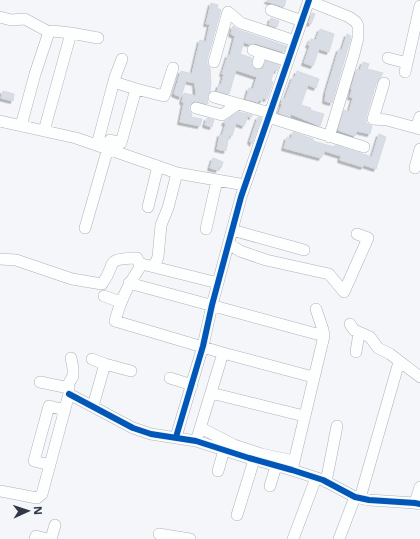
<svg xmlns="http://www.w3.org/2000/svg" width="420" height="539" font-family="'Open Sans',sans-serif">
  <style>
    .building { fill: #d9dee6; stroke: #d5dae1; filter: url(#shadow) }
    .lines { fill: none; stroke-linecap: round; stroke-linejoin: round }
    .minor-casing { stroke: #adb2b8; stroke-width: 12 }
    .minor { stroke: #fdfefe; stroke-width: 11 }
    .cycleway-casing { stroke: #f1f6fc; stroke-width: 8 }
    .cycleway { stroke: #0057b8; stroke-width: 6 }
  </style>
  <defs>
    <filter id="shadow"><feDropShadow dx="-2.5" dy="2.5" stdDeviation="0" flood-color="#0004"/></filter>
  </defs>
  <rect width="100%" height="100%" fill="#f4f6f9"/>
  <!-- building -->
  <path class="building" d="M267,0H286L284,7L267,1Z
    M211,3L218,5L217,8L221,10L207,60V64L210,68L211,83L210,92L207,95L208,104L195,101L191,103L189,107V110L192,114L191,117L202,119L200,126L180,122L184,102H182L184,93L196,96L195,83L186,81L181,97L174,94L181,71L192,74L200,40L206,42L210,24H206Z
    M312,13L315,14L311,24L309,23Z
    M271,18L279,21L277,27L269,25Z
    M233,26L239,30L286,46L284,52L255,43L249,44L244,42L240,54L252,58L251,64L253,68L260,70L263,68L266,61L279,65L277,71L274,70L271,81L273,82L267,99L263,98L262,101L259,100L258,102L246,99L249,88L253,89L257,77L236,70L229,94L217,91L219,85H221L224,74H222L228,55L230,56L235,36L231,34Z
    M320,29L334,34L329,52L319,49L313,66L304,63L310,46L308,45L311,39L316,40Z
    M347,34L351,36V37L332,103L325,101L326,92L339,49L342,50Z
    M363,62L369,64L367,69L383,73L376,84L366,117V123L372,126L370,134L357,131L355,136L338,130L344,110L349,112L353,98L350,97L352,90L351,89L357,69L360,70Z
    M297,71L319,79L316,88L308,85L301,105L311,108L310,110L324,114L320,126L291,114L290,117L279,113L282,105L281,104L283,98L285,99L293,77H295Z
    M3,91L14,94L13,101L1,98Z
    M239,112L252,115V117L248,116L244,126L236,123L232,136L229,135L226,151L217,149L220,134L222,135L226,124L224,123L225,121L228,119L230,120L231,117Z
    M258,117L261,118L252,144L250,141Z
    M207,118L214,120L212,127L205,125Z
    M293,132L313,139V141L334,147L335,145L372,157L379,134L386,137L376,169L364,165L363,167L340,160L341,156L325,151L321,158L284,148L287,137L291,139Z
    M213,158L223,162L221,168L219,167L218,170L210,168Z"/>
  <g class="lines">
    <!-- minor casing -->
    <g class="minor-casing">
      <path id="minor" d="M309,1L349,17L356,22L358,26V38L354,54L329,137
        M271,10L302,21
        M0,17L11,20L25,19L47,31L48,35L35,74L21,126
        M52,31L71,33
        M253,50L288,61
        M388,58L407,63
        M214,62L228,12L241,23L295,41
        M258,63L261,53
        M405,72L420,6
        M384,83L373,119L387,120L420,129
        M136,89L164,96L173,68
        M214,97L270,113
        M196,108L222,115L238,104
        M268,117L364,147
        M0,121L76,138L177,173L245,185
        M416,128L420,117
        M44,131L71,33L98,38
        M97,145L115,77L122,59
        M104,147L110,140L121,143L136,89L114,82
        M415,168L420,149
        M148,207L158,166
        M85,228L108,148
        M206,229L217,180
        M232,230L304,250
        M229,244L240,251L266,260L329,274L344,292L368,238L357,234
        M0,259L16,260L72,279L102,284C118,263 102,259 137,258L140,266
        M154,267L158,257L161,225L168,208L177,173
        M129,283L324,336L292,470
        M218,283L142,264C129,284 121,298 115,321L223,353L313,377
        M104,296L120,302
        M316,309L323,330L324,336
        M350,324L354,330L370,337L378,348L390,354L420,377
        M356,352L359,333
        M92,359L105,364L93,406
        M105,364L131,371
        M170,378L192,385
        M40,382L69,388
        M211,393L304,416
        M69,394L133,428L151,434L196,441L249,458L292,470L323,480L355,497L369,500L415,503L420,504
        M201,428L234,445L261,454L294,461
        M198,435L223,353
        M176,437L203,346L212,305L241,197L309,0
        M50,465L34,461L49,406L65,410
        M218,471L224,450
        M326,482L337,426
        M270,486L276,466
        M0,491L37,498L42,494L69,394V383L73,376V368L71,358
        M360,498L399,362
        M415,503L420,487
        M237,515L254,460
        M159,534L190,539
        M35,539L36,536L47,539
        M51,539L55,525
        M293,539L316,478
        M339,539L355,497"/>
    </g>
    <!-- minor -->
    <use href="#minor" class="minor"/>
    <!-- cycleway casing -->
    <g class="cycleway-casing">
      <path id="cycleway" d="M69,394L133,428L151,434L196,441L249,458L292,470L323,480L355,497L369,500L415,503L420,504
        M176,437L203,346L212,305L241,197L309,0"/>
    </g>
    <!-- cycleway -->
    <use href="#cycleway" class="cycleway"/>
  </g>
  <!-- north arrow -->
  <g transform="translate(28 511) rotate(87)" stroke="#f1f6fc" stroke-width="3" paint-order="stroke">
  <path d="M0-3L7 15L0 10L-7 15Z" fill="#2f3844"/>
  <text y="-6" font-size="11" font-weight="bold" text-anchor="middle" fill="#2f3844">N</text>
  </g>
</svg>
